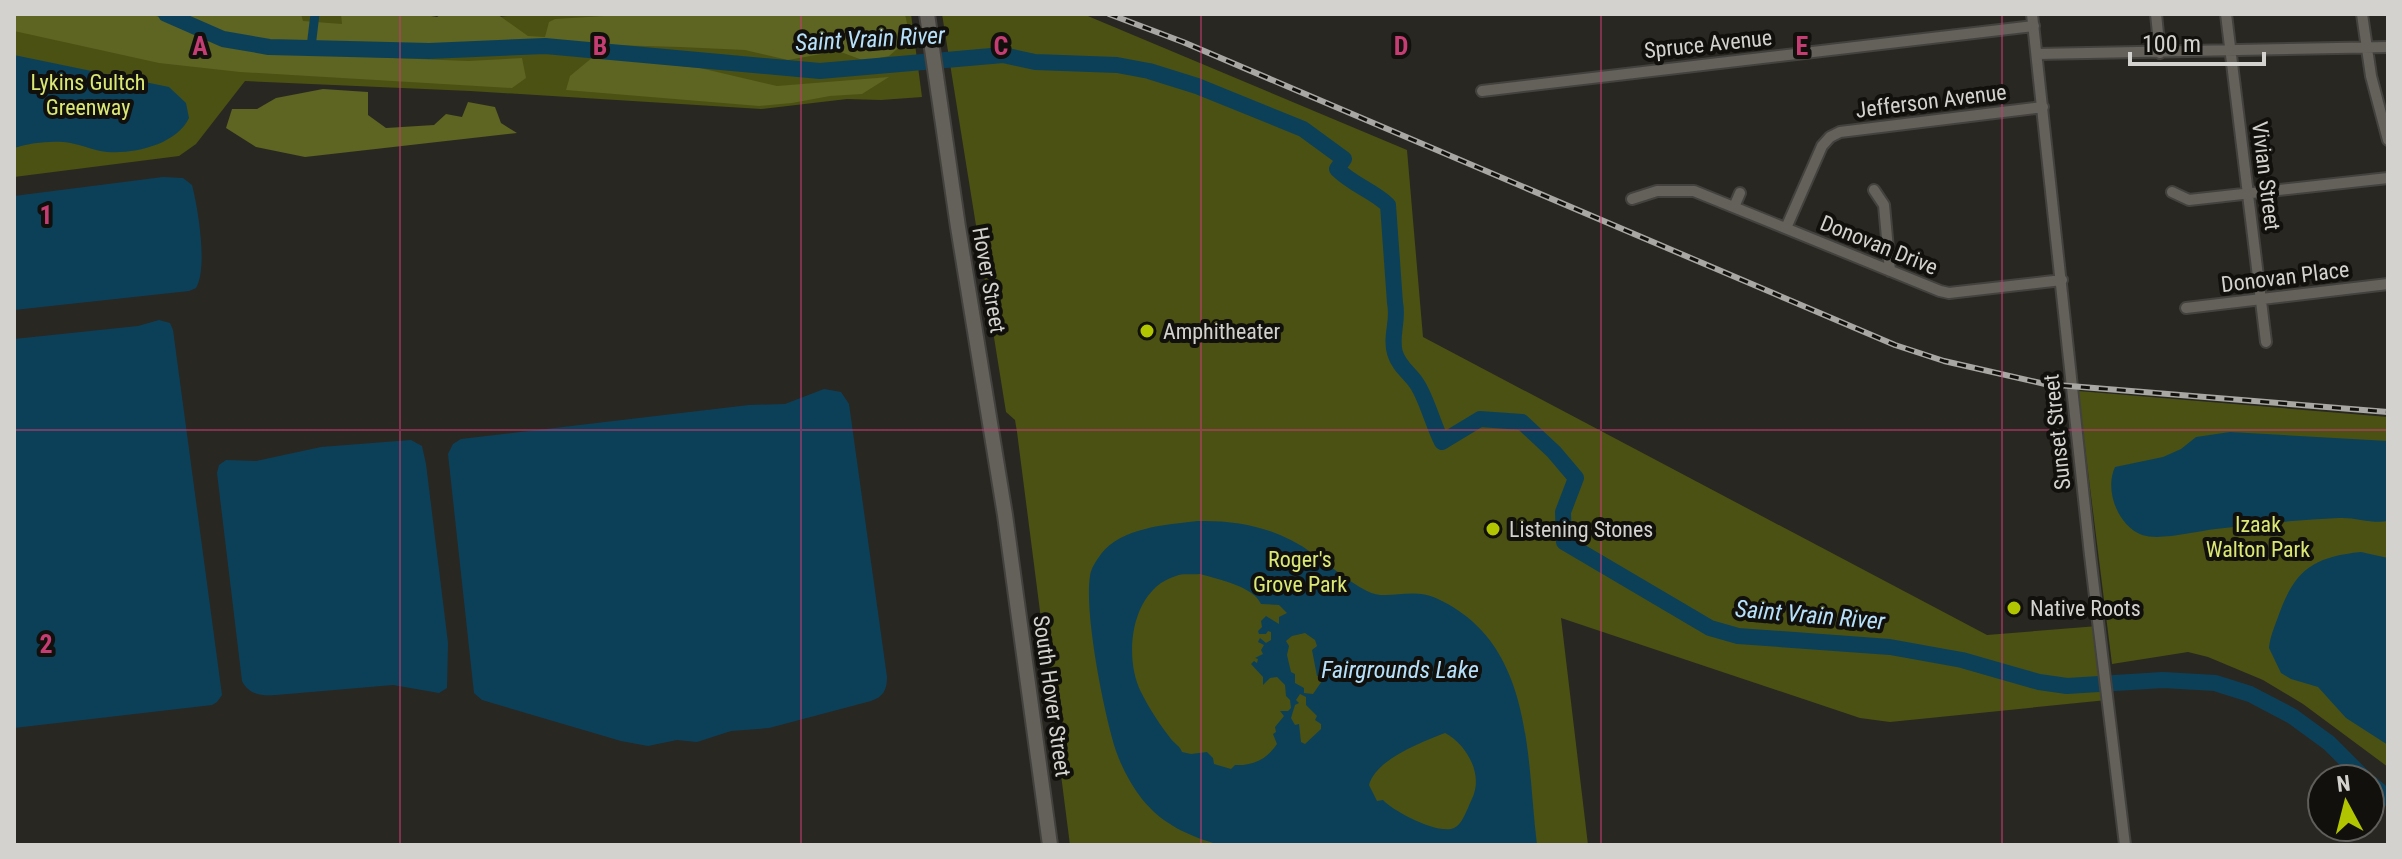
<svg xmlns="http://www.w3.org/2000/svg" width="2402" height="859" font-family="'Roboto Condensed',sans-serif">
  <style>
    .green { fill: #4b5112 }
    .forest { fill: #5e6421 }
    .water { fill: #0c4059; fill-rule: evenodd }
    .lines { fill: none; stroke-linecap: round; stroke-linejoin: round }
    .canal { stroke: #0c4059; stroke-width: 9 }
    .river { stroke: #0c4059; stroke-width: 16 }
    .street-casing { stroke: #44423e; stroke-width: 14 }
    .secondary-casing { stroke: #44423e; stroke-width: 18 }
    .street { stroke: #63615a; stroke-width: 10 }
    .secondary { stroke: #63615a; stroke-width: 14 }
    .rail-casing { stroke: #a8a7a3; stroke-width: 6 }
    .rail { stroke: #11100d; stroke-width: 3; stroke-dasharray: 9; stroke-linecap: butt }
    .grid { fill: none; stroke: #c53d72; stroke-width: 2; stroke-opacity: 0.55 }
    .poi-dot { fill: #b1c500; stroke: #11100d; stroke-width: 3 }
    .labels { text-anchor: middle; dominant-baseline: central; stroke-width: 8; stroke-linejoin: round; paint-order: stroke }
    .street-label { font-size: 22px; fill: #d3d2ce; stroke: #11100d }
    .park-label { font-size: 22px; fill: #dbe873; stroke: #11100d }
    .poi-label { font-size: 22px; fill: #d3d2ce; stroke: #11100d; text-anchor: start }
    .water-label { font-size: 24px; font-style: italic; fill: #b7e1fb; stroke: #11100d }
    .grid-label { font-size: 26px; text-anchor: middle; font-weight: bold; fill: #c53d72; stroke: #11100d; stroke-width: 8; stroke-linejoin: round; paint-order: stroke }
  </style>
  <rect width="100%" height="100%" fill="#292721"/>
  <!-- green -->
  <path class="green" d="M14,14H381L389,28L526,14H911L922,97L881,100L847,99L761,109L470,91L245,81L196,144L179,156L14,177Z
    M942,14H1083L1407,150L1423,337L1987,635L2098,626L2107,700L1890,722L1860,718L1561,618L1588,845H1070L1017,432L1015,420L1006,412Z
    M2078,391L2388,417V767L2303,704L2263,680L2208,657L2188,652L2112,664Z"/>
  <!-- forest -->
  <path class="forest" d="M14,14H145L154,15L219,45L269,53L468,61L522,58L526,78L512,88L240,72L159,63L14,31Z
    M184,14H301L303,21L342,24L341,14H420L437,17L442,14H497L528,36L545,37L549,22L555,19L637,14H905L910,38L889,56L865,61L838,51L788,60L745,50L680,47L541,43L412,46L271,42L228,35Z
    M593,57L700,68L777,86L889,77L862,94L830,96L792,103L759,106L566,90L570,76Z
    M323,89L368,92V115L386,128L434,125L446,114L462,117L468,102L495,107L501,123L517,133L305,157L256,147L226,128L232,109H257L276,98Z"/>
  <!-- water -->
  <path class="water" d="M14,55L169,87L186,103L189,118C176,146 128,156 100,151C87,148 76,143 63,142C47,141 30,143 14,148Z
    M163,177L183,178L192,185C198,208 208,268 196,288L189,291L14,310V196Z
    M159,320L170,323L173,330L222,695L217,702L212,705L14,728V339L138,326Z
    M824,389L841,392L849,404L887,677C887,690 883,697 871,701L769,728L731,731L697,742L677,740L648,746L621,741L482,700L474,693L448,454L453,444L461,439L749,405L785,404Z
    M2230,432L2388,441V521C2372,524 2355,517 2339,518C2298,520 2256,524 2216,529C2196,531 2160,541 2142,535C2118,526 2104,490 2115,467L2163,457L2181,449L2196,437Z
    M411,440L422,446L426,464L448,643L447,688L439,693L393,685L276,695C262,696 249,695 242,681L217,473L219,465L226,460L256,461L321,447Z
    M1197,521C1240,520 1277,528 1312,553C1330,565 1347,581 1367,591C1387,602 1410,586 1438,599C1534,644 1526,755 1537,845H1220C1189,836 1163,825 1142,799C1131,785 1122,768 1116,751C1104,714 1084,613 1090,576C1091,568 1096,561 1101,554C1122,527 1166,525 1197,521ZM1200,574C1218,579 1254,587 1261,604L1279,605L1287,613L1279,617V624L1266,616L1261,621L1262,627L1258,631L1259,634H1266L1268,631L1271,632V640L1266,643L1260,638L1258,642L1264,645L1261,650L1263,654L1255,658L1258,659L1257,663L1254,661L1251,664L1263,677V685L1270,678L1277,677L1285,685L1286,696L1290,700L1291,708L1288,711H1280L1284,716L1275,727L1276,732L1273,734L1277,744C1267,759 1253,766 1235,765L1231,769L1214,764L1213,758L1207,752L1191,754L1182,752C1180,746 1175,744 1171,739C1160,725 1149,708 1141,692C1123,656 1131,589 1176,576C1183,573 1192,575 1200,574ZM1305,633L1315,640L1317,646L1312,650L1317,676L1324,678L1313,694L1304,693V688L1295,683V674L1291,672L1287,655L1289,646L1286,641L1292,636ZM1300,694L1306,697V705L1317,716L1315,720L1321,724V729L1305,744L1301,742L1299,724L1295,725L1291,718L1295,705L1299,703L1296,700ZM1445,733C1464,743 1480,768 1475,790C1474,796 1470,802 1468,808C1465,814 1461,825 1454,828C1438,835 1393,811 1383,800L1377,801L1369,785C1376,759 1422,742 1445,733Z
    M2361,552L2388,558V745L2346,718L2318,687L2291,679L2281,673L2269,648C2270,637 2274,628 2278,617C2294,571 2312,557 2361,552Z"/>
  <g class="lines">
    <!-- canal -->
    <path class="canal" d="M311,47L315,14"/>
    <!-- river -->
    <path class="river" d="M166,14L223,39L269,47L429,51L545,46L820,71L1003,55L1035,62L1117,65L1149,71L1197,86L1303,129L1344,159L1337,169C1353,185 1372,190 1388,205L1395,303C1399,321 1390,336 1395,353C1399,367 1410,373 1417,384C1427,399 1433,425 1442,442L1480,419L1522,422L1554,452L1576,478L1563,512L1564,542L1710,628L1738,636L1890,647L1962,660L2039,682L2067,686L2163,680L2215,683L2250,694L2292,716L2329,743L2365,779
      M2370,783L2388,798"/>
    <!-- street casing -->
    <g class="street-casing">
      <path id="street" d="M2032,14L2090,555L2125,845
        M2156,14L2160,53
        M2226,14L2266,342
        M2362,14L2371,76L2388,140
        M2037,54L2388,47
        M1482,91L2034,26
        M1874,190L1884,205L1890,271
        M2172,192L2189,200L2388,178
        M1632,199L1657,191H1694L1940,291L1949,293L2062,280
        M1734,207L1740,193
        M1786,228L1822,146L1830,137L1840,132L2043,107
        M2186,308L2388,284"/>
    </g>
    <!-- secondary casing -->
    <g class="secondary-casing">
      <path id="secondary" d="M927,14L958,227L1005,515L1050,845"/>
    </g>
    <!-- street -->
    <use href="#street" class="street"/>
    <!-- secondary -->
    <use href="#secondary" class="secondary"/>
    <!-- rail casing -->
    <g class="rail-casing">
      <path id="rail" d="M1109,14L1183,42L1895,345L1944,361L2045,384L2388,412"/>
    </g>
    <!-- rail -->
    <use href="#rail" class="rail"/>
  </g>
  <!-- grid -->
  <path class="grid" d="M400,14V845M801,14V845M1201,14V845M1601,14V845M2002,14V845M14,430H2388"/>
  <!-- markers -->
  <g class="poi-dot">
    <circle cx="1147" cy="331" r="8"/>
    <circle cx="1493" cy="529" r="8"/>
    <circle cx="2014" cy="608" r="8"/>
  </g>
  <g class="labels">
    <!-- street labels -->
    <g class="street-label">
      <text transform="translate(1708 44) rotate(-6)">Spruce Avenue</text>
      <text transform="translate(1931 101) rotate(-7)">Jefferson Avenue</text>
      <text transform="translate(2266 176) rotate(83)">Vivian Street</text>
      <text transform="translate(1879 245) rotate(22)">Donovan Drive</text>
      <text transform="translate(2285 277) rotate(-7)">Donovan Place</text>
      <text transform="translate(989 280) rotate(80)">Hover Street</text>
      <text transform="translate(2057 432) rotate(-96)">Sunset Street</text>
      <text transform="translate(1052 696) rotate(82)">South Hover Street</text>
    </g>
    <!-- park labels -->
    <g class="park-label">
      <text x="88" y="82">Lykins Gultch<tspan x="88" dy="25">Greenway</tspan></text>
      <text x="2258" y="524">Izaak<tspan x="2258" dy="25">Walton Park</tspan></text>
      <text x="1300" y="559">Roger's<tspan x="1300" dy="25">Grove Park</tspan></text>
    </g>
    <!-- poi labels -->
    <g class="poi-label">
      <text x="1163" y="331">Amphitheater</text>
      <text x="1509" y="529">Listening Stones</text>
      <text x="2030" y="608">Native Roots</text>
    </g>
    <!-- water labels -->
    <g class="water-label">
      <text transform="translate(870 39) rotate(-3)">Saint Vrain River</text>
      <text transform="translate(1810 615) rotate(5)">Saint Vrain River</text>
      <text x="1400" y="670">Fairgrounds Lake</text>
    </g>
  </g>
  <g class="grid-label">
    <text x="200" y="55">A</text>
    <text x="600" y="55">B</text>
    <text x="1001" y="55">C</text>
    <text x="1401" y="55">D</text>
    <text x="1802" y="55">E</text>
    <text x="46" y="224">1</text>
    <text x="46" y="653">2</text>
  </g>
  <!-- border -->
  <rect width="2402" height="859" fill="none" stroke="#d3d2ce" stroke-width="32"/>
  <!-- north arrow -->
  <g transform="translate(2346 803) rotate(353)"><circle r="38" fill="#11100d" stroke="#5f5e5a" stroke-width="2"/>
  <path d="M0-6L14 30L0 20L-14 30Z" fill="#b1c500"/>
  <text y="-12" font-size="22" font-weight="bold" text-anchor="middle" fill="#d3d2ce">N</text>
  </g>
  <!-- scale -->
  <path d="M2130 52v12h134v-12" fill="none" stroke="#d3d2ce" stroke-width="4"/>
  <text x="2142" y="52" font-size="24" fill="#d3d2ce" stroke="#11100d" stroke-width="6" paint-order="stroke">100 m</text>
</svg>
